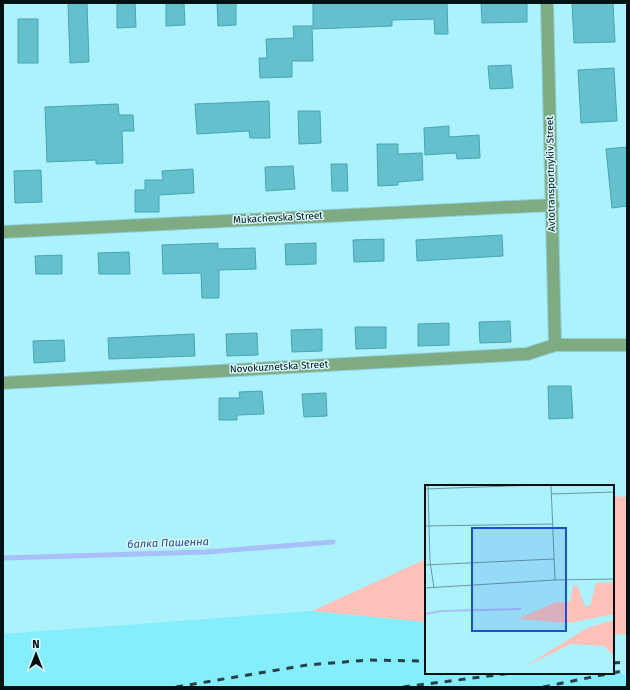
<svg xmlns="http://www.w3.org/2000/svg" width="630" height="690" font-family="'Fira Sans',sans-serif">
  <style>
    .built { fill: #85eefc }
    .green { fill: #fdc1b9 }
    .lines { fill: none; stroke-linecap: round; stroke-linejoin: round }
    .stream { stroke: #a8bff8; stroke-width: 5 }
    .building { fill: #64c0cd; stroke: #47a4b1 }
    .street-casing { stroke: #90ced8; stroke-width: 14 }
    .street { stroke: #7fab83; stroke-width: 12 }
    .rail { stroke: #264247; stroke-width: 3; stroke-dasharray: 7 7; stroke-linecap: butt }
    .labels { text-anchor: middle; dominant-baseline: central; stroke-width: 3; stroke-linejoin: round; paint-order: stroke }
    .street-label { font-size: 10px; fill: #001013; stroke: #d7f9fe }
    .water-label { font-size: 11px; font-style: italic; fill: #30499a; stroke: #d7f9fe }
    .inset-river { fill: none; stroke: #a8bff8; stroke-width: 2 }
    .inset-road { fill: none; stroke: #67989f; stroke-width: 1 }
    .view { fill: #1d4ed8; fill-opacity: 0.15; stroke: #1d4ed8; stroke-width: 2 }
    .inset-edge { fill: none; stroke: #001013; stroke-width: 2 }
  </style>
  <rect width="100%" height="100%" fill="#acf2fd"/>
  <!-- built -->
  <path class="built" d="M312,611L426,622V673H613V666L627,678V687H3V634Z"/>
  <!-- green -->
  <path class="green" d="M613,496L627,497V634L613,635Z
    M426,559V622L312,611Z"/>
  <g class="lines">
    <!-- stream -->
    <path class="stream" d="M3,558L207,552L333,542"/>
  </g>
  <!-- building -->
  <path class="building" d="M68,3H87L89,62L70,63Z
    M117,3H135L136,27L117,28Z
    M166,3H184L185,25L166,26Z
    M217,3H236V25L218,26Z
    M313,3H447L448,34H435L434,19L392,20V26L313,29Z
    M481,3H527V22L482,23Z
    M572,3H613L615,42L574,43Z
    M18,19H38V63H18Z
    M293,26H312L313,61H292V77L260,78L259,58H267L266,39L294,38Z
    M511,65L513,88L490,89L488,66Z
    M614,68L617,121L581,123L578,70Z
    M269,101L270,138H250L249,131L197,134L195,104Z
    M118,104L119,115H133L134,131H122L123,163L96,164V160L47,162L45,107Z
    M298,111H320L321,143L299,144Z
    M449,126V137L479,135L480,158L457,159L456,153L425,155L424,128Z
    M377,144H398V154L422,153L423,180L398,182V185L378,186Z
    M627,147V206L612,208L606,149Z
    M331,164H347L348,191H332Z
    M293,166L295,189L266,191L265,167Z
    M193,169L194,193L159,195V212H135V190H145V180H163L162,171Z
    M41,170L42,202L15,203L14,171Z
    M502,235L503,256L417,261L416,240Z
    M384,239V261L354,262L353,240Z
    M218,243V249L255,248L256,269L219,270V298H202L201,273L163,274L162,245Z
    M316,243V264L286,265L285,244Z
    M129,252L130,274H99L98,253Z
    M62,255V274H36L35,256Z
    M510,321L511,342L480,343L479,322Z
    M449,323V345L418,346V324Z
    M355,327H386V348L356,349Z
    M322,329V351L292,352L291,330Z
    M257,333L258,355L227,356L226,334Z
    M194,334L195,356L109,359L108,338Z
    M64,340L65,361L34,363L33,341Z
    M548,386H571L573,418L549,419Z
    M262,391L264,414L237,415V420H219V398H240L239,392Z
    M326,393L327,416L304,417L302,394Z"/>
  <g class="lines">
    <!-- street casing -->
    <g class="street-casing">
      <path id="street" d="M547,3L555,345
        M3,232L553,205
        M3,383L527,354L555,345H627"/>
    </g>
    <!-- street -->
    <use href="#street" class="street"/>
    <!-- rail -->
    <path class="rail" d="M613,663L627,662
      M613,673L627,670
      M176,687L307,665L369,660L426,661
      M403,687L512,673
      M543,687L612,673
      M626,687H627"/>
  </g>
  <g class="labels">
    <!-- street labels -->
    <g class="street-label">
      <text transform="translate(551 174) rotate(-91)">Avtotransportnykiv Street</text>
      <text transform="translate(278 218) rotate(-3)">Mukachevska Street</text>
      <text transform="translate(279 367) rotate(-3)">Novokuznetska Street</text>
    </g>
    <!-- water labels -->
    <g class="water-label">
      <text transform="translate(168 543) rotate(-2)">балка Пашенна</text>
    </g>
  </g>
  <!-- overview -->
  <g transform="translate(425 485)">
    <rect width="189" height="189" fill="#acf2fd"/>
    <path d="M189,97V129L144,138L93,134L131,117H145L148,101L152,100L160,121H165L171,98ZM189,135V171L179,161L146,159L99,182L162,143Z" fill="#fdc1b9"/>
    <path class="inset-river" d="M0,129L16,126L96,124"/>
    <path class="inset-road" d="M3,0L5,77L9,103M126,0L130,95M0,4L113,0M127,9L189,7M0,41L128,39M0,80L129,74M0,103L130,95L189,94"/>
    <path class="view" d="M47,43H141V146H47Z"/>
    <rect width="189" height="189" class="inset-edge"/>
  </g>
  <!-- border -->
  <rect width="630" height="690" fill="none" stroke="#001013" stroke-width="8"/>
  <!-- north arrow -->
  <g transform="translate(36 654)" stroke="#d7f9fe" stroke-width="3" paint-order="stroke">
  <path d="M0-3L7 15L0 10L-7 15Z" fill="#001013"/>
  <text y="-6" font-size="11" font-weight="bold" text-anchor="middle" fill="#001013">N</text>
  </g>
</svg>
